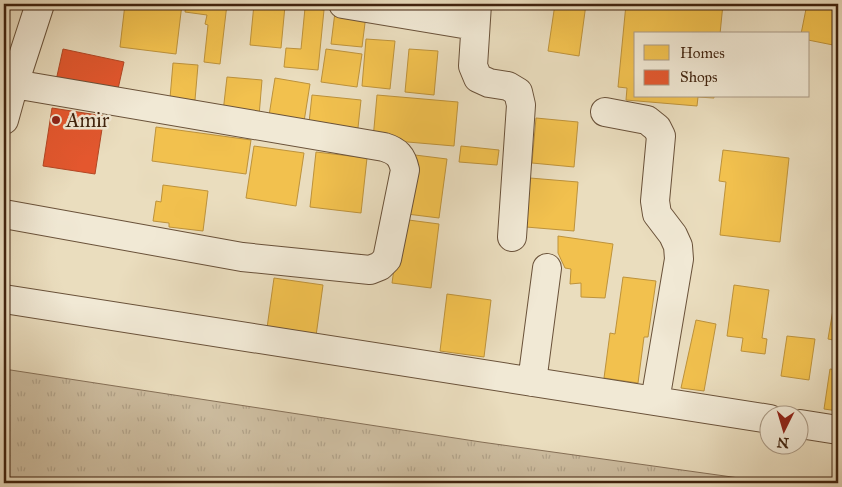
<svg xmlns="http://www.w3.org/2000/svg" width="842" height="487" font-family="'IM FELL Great Primer',serif">
  <style>
    .grass { fill: url(#grass-tufts); stroke: #867057 }
    .homes { fill: #f2c14e; stroke: #bd923b }
    .shops { fill: #e4572e; stroke: #b34724 }
    .lines { fill: none; stroke-linecap: round; stroke-linejoin: round }
    .minor-casing { stroke: #6a523a; stroke-width: 30 }
    .minor { stroke: #f1e9d5; stroke-width: 28 }
    .poi-dot { fill: #8f2418; stroke: #f1e9d5; stroke-width: 2 }
    .labels { text-anchor: middle; dominant-baseline: central; stroke-width: 5; stroke-linejoin: round; paint-order: stroke }
    .poi-label { font-size: 20px; fill: #40230e; stroke: #f1e9d5; text-anchor: start }
  </style>
  <defs>
    <pattern id="grass-tufts" width="24" height="20" patternUnits="userSpaceOnUse" patternTransform="scale(1.25)"><rect width="24" height="20" fill="#cdbda0"/><path d="M3 7l-1-3M5 7V3M7 7l1-3M15 17l-1-3M17 17v-4M19 17l1-3" fill="none" stroke="#b1a289"/></pattern>
  </defs>
  <rect width="100%" height="100%" fill="#eaddbe"/>
  <filter id="stains"><feTurbulence type="fractalNoise" baseFrequency=".004" numOctaves="4"/><feColorMatrix values="0 0 0 0 .2 0 0 0 0 .09 0 0 0 0 .02 0 0 0 .5 -.17"/></filter>
  <radialGradient id="worn" r=".72"><stop offset=".6" stop-color="#630" stop-opacity="0"/><stop offset="1" stop-color="#630" stop-opacity=".3"/></radialGradient>
  <!-- grass -->
  <path class="grass" d="M4,369L481,442L775,483H4Z"/>
  <!-- homes -->
  <path class="homes" d="M125,4H182L176,54L120,47Z
    M186,4H227L220,64L204,62L208,25L205,24L207,15L185,12Z
    M254,4L285,6L281,48L250,45Z
    M555,4H586L579,56L548,51Z
    M626,4H723L720,34H636V96H714V98L698,97L697,106L626,100L627,88L618,87Z
    M807,4H814L838,8V46L808,40V34H801Z
    M305,8L324,10L318,70L284,67L286,48L301,49Z
    M335,12L366,15L362,47L331,44Z
    M366,39L395,41L390,89L362,86Z
    M326,49L362,54L357,87L321,82Z
    M409,49L438,51L434,95L405,92Z
    M173,63L198,65L195,100L170,98Z
    M227,77L262,80L259,116L223,112Z
    M275,78L310,84L303,128L268,122Z
    M312,95L361,100L357,137L308,132Z
    M377,95L458,102L454,146L373,139Z
    M536,118L578,122L574,167L532,163Z
    M156,127L251,140L246,174L152,161Z
    M254,146L304,153L296,206L246,198Z
    M461,146L499,150L497,165L459,162Z
    M723,150L789,158L780,242L720,235L726,182L719,181Z
    M316,152L367,158L361,213L310,207Z
    M415,155L447,159L439,218L407,214Z
    M530,178L578,182L574,231L526,227Z
    M163,185L208,191L203,231L169,227V223L153,221L156,201L161,202Z
    M401,219L439,224L431,288L392,283Z
    M558,236L613,244L605,298L581,297V283L570,284L571,269L565,268L558,253Z
    M623,277L656,281L648,337H644L638,383L604,378L610,333L615,334Z
    M274,278L323,285L316,336L267,328Z
    M838,280V341L828,339Z
    M734,285L769,290L762,338L767,339L765,354L741,351L743,338L727,336Z
    M447,294L491,300L484,357L440,351Z
    M696,320L716,324L704,391L681,388Z
    M787,336L815,339L809,380L781,376Z
    M830,369L838,370V411L824,409Z"/>
  <!-- shops -->
  <path class="shops" d="M63,49L124,62L116,98L55,85Z
    M52,108L104,116L95,174L43,166Z"/>
  <g class="lines">
    <!-- minor casing -->
    <g class="minor-casing">
      <path id="minor" d="M343,4L475,26
        M477,4L473,66L478,78L489,83L508,86L518,92L521,105L512,237
        M605,112L647,120L657,128L661,136L655,201L657,214L673,235L678,246L679,259L655,401
        M4,120L14,84L40,4
        M4,214L242,257L370,270L380,266L387,259L405,170C402,156 397,151 384,147L14,84
        M4,299L770,419
        M532,382L547,268
        M800,424L838,430"/>
    </g>
    <!-- minor -->
    <use href="#minor" class="minor"/>
  </g>
  <!-- markers -->
  <circle class="poi-dot" cx="56" cy="120" r="5"/>
  <g class="labels">
    <!-- poi labels -->
    <g class="poi-label">
      <text x="66" y="120">Amir</text>
    </g>
  </g>
  <!-- margin -->
  <rect width="842" height="487" fill="none" stroke="#eaddbe" stroke-width="20"/>
  <rect x="5" y="5" width="832" height="477" fill="none" stroke="#40230e" stroke-width="2.5"/>
  <rect x="10" y="10" width="822" height="467" fill="none" stroke="#40230e"/>
  <!-- legend -->
  <rect x="634" y="32" width="175" height="65" fill="#f1e9d5" stroke="#aa9a85"/>
  <rect x="644" y="45" width="25" height="15" fill="#f2c14e" stroke="#aa9a85"/>
  <text x="680" y="58" font-size="15" fill="#40230e">Homes</text>
  <rect x="644" y="70" width="25" height="15" fill="#e4572e" stroke="#aa9a85"/>
  <text x="680" y="82" font-size="15" fill="#40230e">Shops</text>
  <!-- north arrow -->
  <g transform="translate(784 430) rotate(185)"><circle r="24" fill="#f1e9d5" stroke="#aa9a85"/>
  <path d="M0-4L9 19L0 12L-9 19Z" fill="#8f2418"/>
  <text y="-8" font-size="14" font-weight="bold" text-anchor="middle" fill="#40230e">N</text>
  </g>
  <rect width="100%" height="100%" filter="url(#stains)"/>
  <rect width="100%" height="100%" fill="url(#worn)"/>
</svg>
